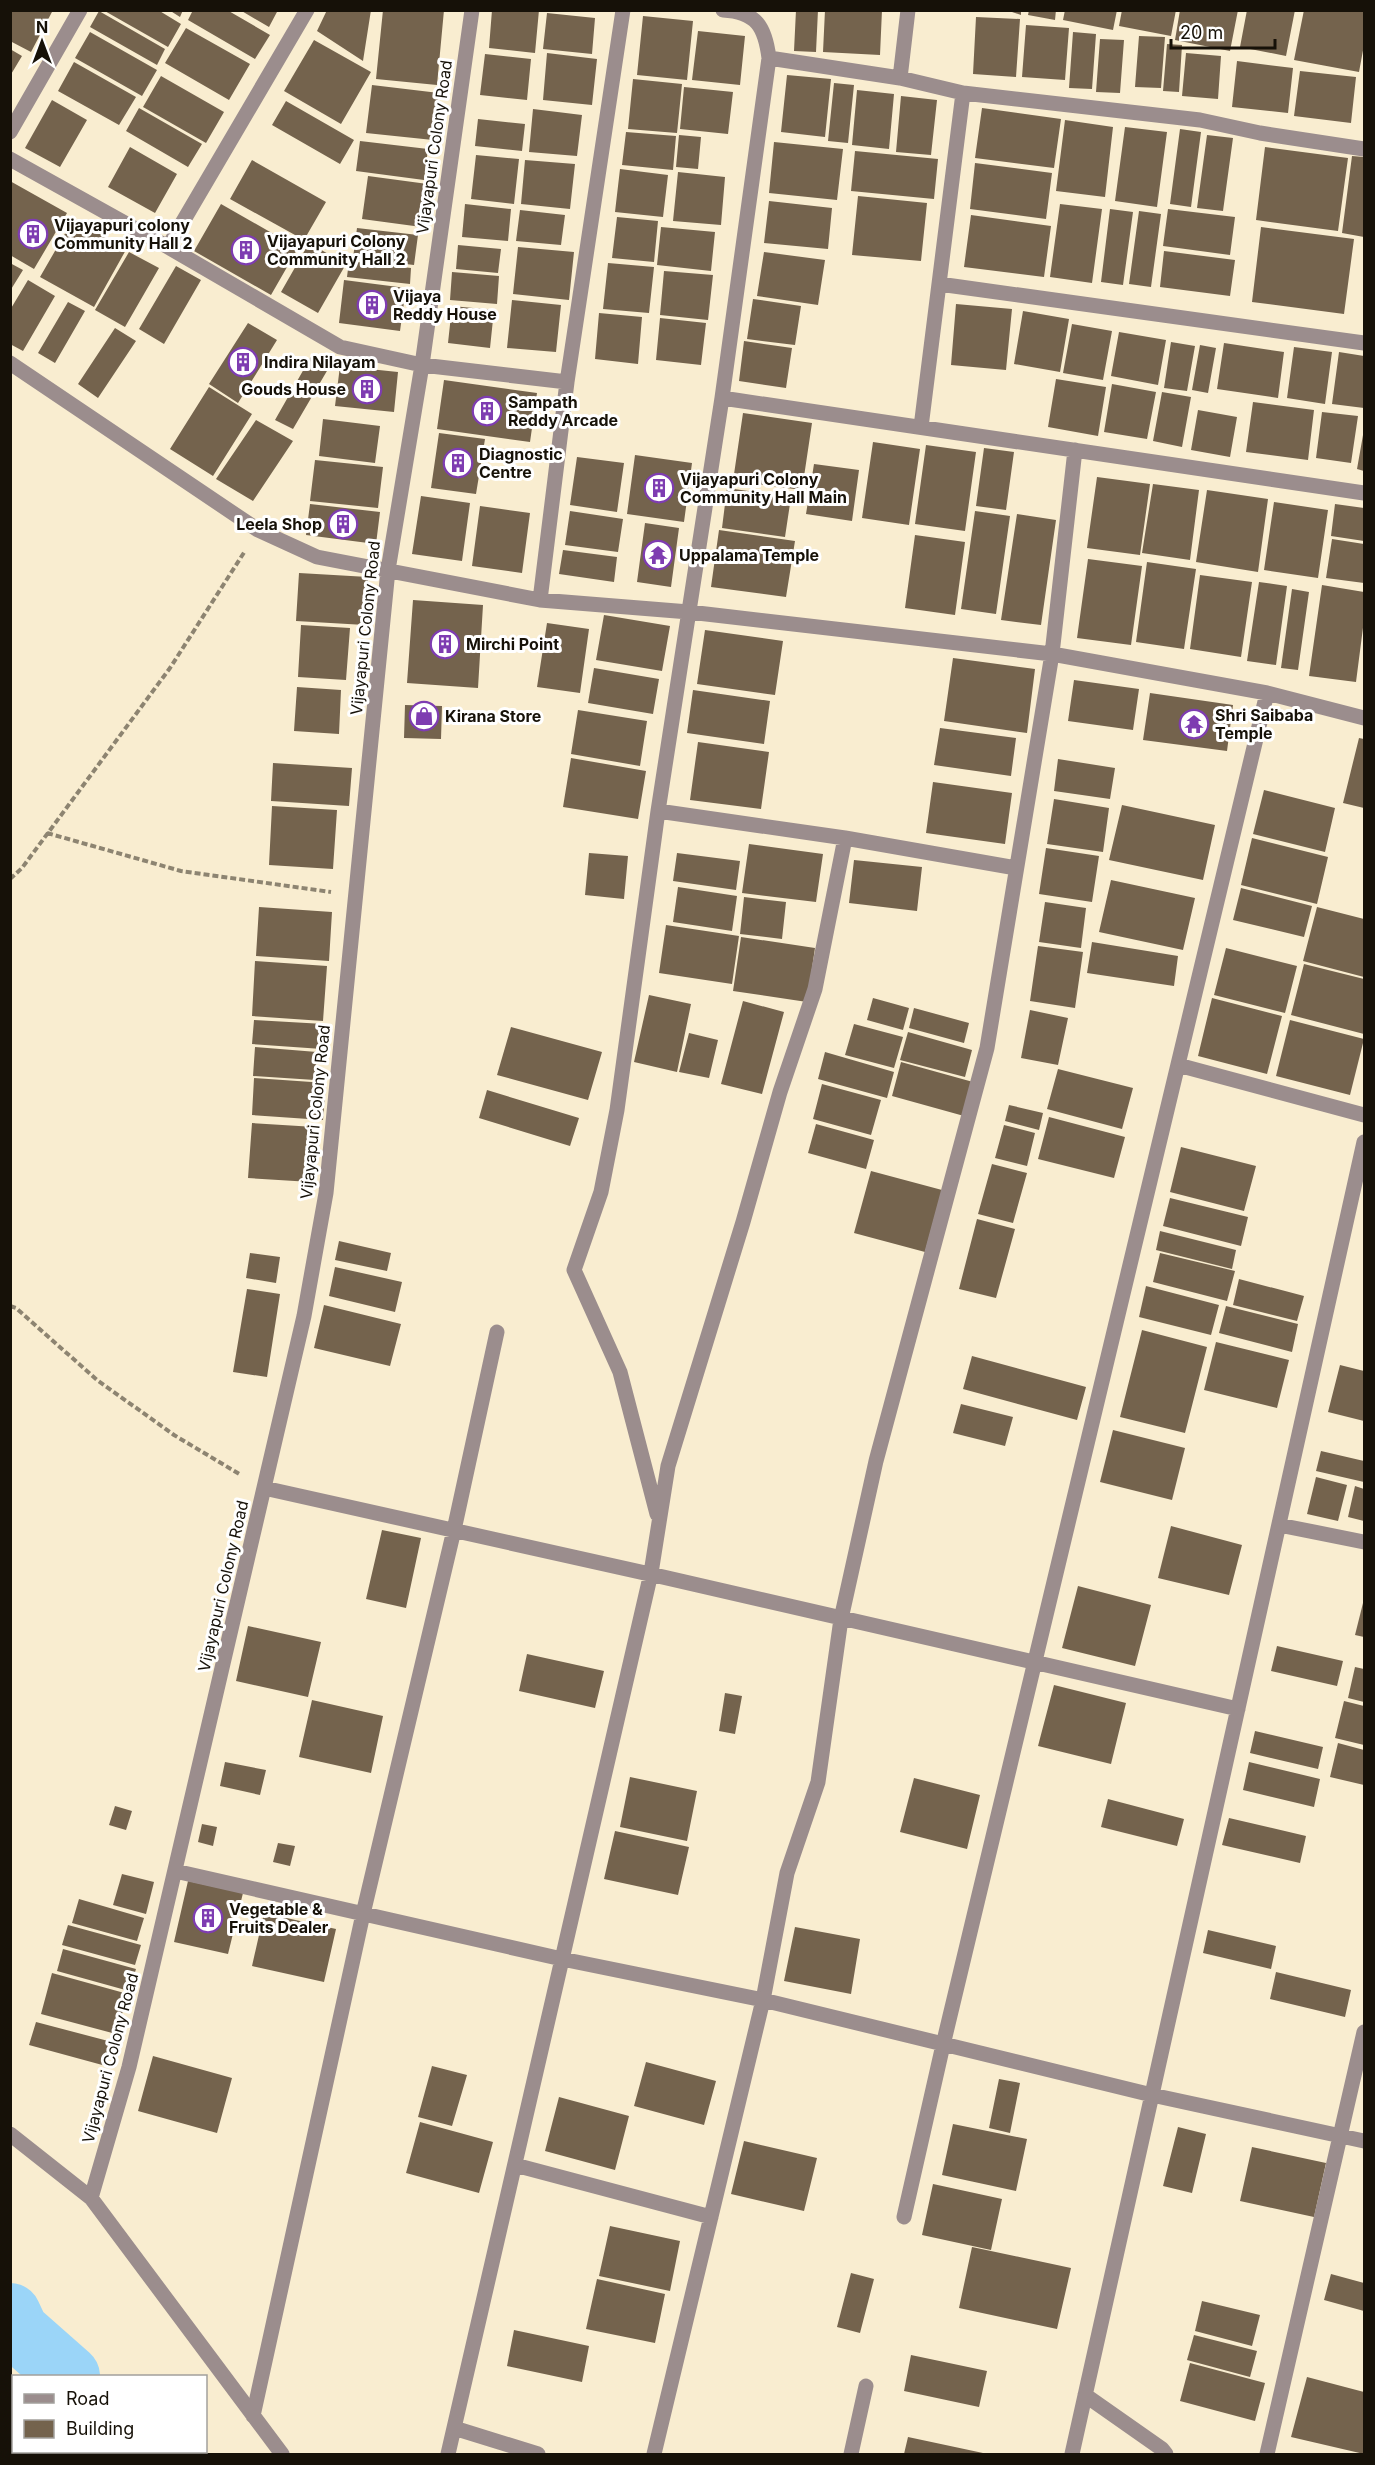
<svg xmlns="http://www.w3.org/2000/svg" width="1375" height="2465" font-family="Inter,sans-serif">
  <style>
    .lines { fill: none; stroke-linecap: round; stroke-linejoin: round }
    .river { stroke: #9bd5f8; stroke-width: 62 }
    .building { fill: #74634d }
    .path { stroke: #8d8471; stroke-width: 4; stroke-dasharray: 6 3; stroke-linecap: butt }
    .minor { stroke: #9b8d8d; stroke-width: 15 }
    .labels { text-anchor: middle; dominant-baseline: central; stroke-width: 6; stroke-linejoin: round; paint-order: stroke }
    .street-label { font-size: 16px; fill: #161108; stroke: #fff }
    .poi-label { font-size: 16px; font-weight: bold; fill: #161108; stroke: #fff; text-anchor: start }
  </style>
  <rect width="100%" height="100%" fill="#f9edd0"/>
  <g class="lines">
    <!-- river -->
    <path class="river" d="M10,2314L18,2331L69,2376
      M119,2452L120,2454"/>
  </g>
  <!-- building -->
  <path class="building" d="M10,10H53L31,52L10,41Z
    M103,10H158L181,24L168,47Z
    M169,10H183L180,17Z
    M193,10H227L270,35L255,59L188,20Z
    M240,10H278L269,27Z
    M327,10H371L363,61L317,31Z
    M383,10H444L437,85L376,79Z
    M492,10H539L535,53L489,48Z
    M796,10H818L816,52L794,51Z
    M825,10H882L880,55L823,52Z
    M1006,10H1021V15Z
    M1029,10H1056L1055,20L1028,15Z
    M1065,10H1117L1113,30L1063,20Z
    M1122,10H1176L1171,36L1119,26Z
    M1180,10H1238L1230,51L1175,40Z
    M1247,10H1295L1286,56L1240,47Z
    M1304,10H1364V45L1359,72L1294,60Z
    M99,11L165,49L157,65L90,27Z
    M547,13L595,18L592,54L543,49Z
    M643,16L693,21L687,80L637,75Z
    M976,17L1020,19L1016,77L973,74Z
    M1026,25L1069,28L1065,80L1022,77Z
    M186,28L250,64L229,100L165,63Z
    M698,31L745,36L740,85L692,80Z
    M90,32L157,70L142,96L75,58Z
    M1073,32L1096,34L1092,89L1069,88Z
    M1139,36L1165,37L1161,88L1135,87Z
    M1100,39L1124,40L1120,93L1096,92Z
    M314,40L371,72L341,124L284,91Z
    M1167,44L1182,45L1179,92L1163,91Z
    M10,49L22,56L10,76Z
    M547,53L597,59L592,105L543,100Z
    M1186,53L1221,56L1218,99L1182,96Z
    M485,54L531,59L527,100L480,95Z
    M1237,61L1293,68L1288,113L1232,107Z
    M74,62L136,97L119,125L58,91Z
    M1300,71L1356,77L1351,123L1294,116Z
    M787,75L831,79L825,137L781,132Z
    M161,76L224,112L206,143L143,107Z
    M633,79L682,84L677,133L628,129Z
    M834,83L854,85L848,143L828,141Z
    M372,85L439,93L433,140L366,133Z
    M684,87L733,92L728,134L680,129Z
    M857,90L894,94L889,149L852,145Z
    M901,96L937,100L931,155L896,152Z
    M52,100L87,120L60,167L25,148Z
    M286,101L354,140L340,164L272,125Z
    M139,108L202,144L188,167L126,131Z
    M982,108L1061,119L1054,168L975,158Z
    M533,109L582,115L577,156L529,152Z
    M478,119L525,124L522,151L475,146Z
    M1065,120L1113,127L1105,197L1056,191Z
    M1125,127L1167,132L1157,207L1115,201Z
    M1180,129L1201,132L1191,207L1170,204Z
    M626,132L676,136L673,170L622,165Z
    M679,135L701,137L698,169L676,167Z
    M1207,135L1233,138L1223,211L1197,208Z
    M360,141L428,149L424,180L356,171Z
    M774,142L843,149L837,200L769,193Z
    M130,147L177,174L155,213L108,187Z
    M1265,147L1348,158L1338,231L1256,220Z
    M855,151L938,159L934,199L851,191Z
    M476,155L519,159L514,204L471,199Z
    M1352,156L1364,157V237L1342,233Z
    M252,160L326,202L304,240L230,199Z
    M525,160L575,164L570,209L521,204Z
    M975,163L1052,173L1046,219L970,209Z
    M620,169L668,175L663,217L615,212Z
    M678,172L725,177L721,225L673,221Z
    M368,176L435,185L429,228L362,219Z
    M10,181L67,213L34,269L10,255Z
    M858,196L927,203L921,261L852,255Z
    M769,201L832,208L828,249L764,243Z
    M221,204L298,248L271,295L194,251Z
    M465,204L511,209L508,241L462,237Z
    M1060,204L1102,209L1092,283L1050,277Z
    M1110,209L1133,212L1123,285L1101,282Z
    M1168,209L1235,217L1230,255L1163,246Z
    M520,210L565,215L561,245L516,241Z
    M1139,211L1161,214L1151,287L1129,284Z
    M971,215L1051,226L1044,277L964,267Z
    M617,217L658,221L654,262L612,258Z
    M74,218L127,248L94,307L40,277Z
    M661,227L715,232L711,271L657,265Z
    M1261,227L1354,239L1344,314L1252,302Z
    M357,228L418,235L414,265L353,258Z
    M309,243L346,264L318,313L281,292Z
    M458,245L501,249L498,273L456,269Z
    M518,247L574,252L569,300L513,294Z
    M1164,251L1235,260L1230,296L1160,287Z
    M129,252L159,268L125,327L95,310Z
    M764,252L825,260L818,305L757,296Z
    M349,261L411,268L410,284L347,277Z
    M10,263L23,270L10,291Z
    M608,263L654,267L649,313L603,309Z
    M176,266L201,280L164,344L139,329Z
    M664,271L713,275L708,320L660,315Z
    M452,272L499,276L497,304L450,300Z
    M28,280L55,296L23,351L10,344V310Z
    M344,280L406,288L400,331L339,323Z
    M753,299L801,306L795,345L747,339Z
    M512,300L561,305L556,352L507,348Z
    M68,302L85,311L55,363L38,353Z
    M956,304L1012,309L1006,370L951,365Z
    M452,306L494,310L490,348L448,343Z
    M1023,311L1069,319L1060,372L1014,364Z
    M599,313L642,317L638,364L595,359Z
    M660,318L706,323L701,365L656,360Z
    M248,323L277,340L238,403L209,384Z
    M1072,324L1112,331L1103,380L1063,373Z
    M115,328L136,341L98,398L78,384Z
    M1119,332L1166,340L1158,385L1111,376Z
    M744,341L792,348L786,388L739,381Z
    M1171,342L1195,346L1187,391L1164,388Z
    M1224,343L1284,352L1278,398L1217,389Z
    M1200,345L1216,348L1208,393L1192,390Z
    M1294,347L1332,352L1325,404L1287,398Z
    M1339,352L1364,356V408L1332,404Z
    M313,353L331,364L293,429L275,420Z
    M340,366L398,372L394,412L335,406Z
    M1056,379L1106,387L1098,436L1048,427Z
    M444,380L537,393L530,442L437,429Z
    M1112,384L1156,392L1147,439L1104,432Z
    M209,387L252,414L213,476L170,449Z
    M1162,392L1191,397L1182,447L1153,441Z
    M1253,402L1314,410L1308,460L1246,452Z
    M1198,410L1237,417L1230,457L1191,450Z
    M1322,412L1358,416L1351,463L1316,458Z
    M743,413L812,423L802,490L733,481Z
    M323,419L380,426L375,463L319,456Z
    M256,420L293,441L253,501L216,479Z
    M439,433L485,439L476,494L431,488Z
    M1363,435H1364V471L1357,469Z
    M873,442L920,449L909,525L862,518Z
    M926,445L976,452L965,531L915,524Z
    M984,448L1014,452L1006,510L976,506Z
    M635,455L692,463L684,522L627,514Z
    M577,457L624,463L617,512L570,505Z
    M315,460L383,467L378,508L310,501Z
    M814,464L859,470L852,521L806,514Z
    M1097,477L1150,484L1140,555L1087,548Z
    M1153,484L1199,490L1190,560L1142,553Z
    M727,488L791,497L785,537L722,528Z
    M1207,490L1268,499L1258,572L1196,562Z
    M421,496L470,503L462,561L412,554Z
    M1274,502L1328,510L1318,578L1264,570Z
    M310,504L380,512L376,544L306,535Z
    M1335,504L1364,508V541L1331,536Z
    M480,506L530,513L522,573L472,566Z
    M570,511L623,519L618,552L565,545Z
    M975,511L1010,516L996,614L961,609Z
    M1017,514L1056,520L1041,625L1001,620Z
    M645,523L679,528L671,587L637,582Z
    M719,530L795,541L786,597L711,587Z
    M915,535L965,542L955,615L905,608Z
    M1332,539L1364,544V583L1326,578Z
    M563,550L617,557L614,582L559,574Z
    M1088,559L1142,566L1131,645L1077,638Z
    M1147,562L1196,569L1184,649L1136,642Z
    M299,573L368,577L365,625L296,621Z
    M1200,575L1252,582L1241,657L1190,649Z
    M1259,582L1287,586L1276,665L1247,661Z
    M1322,585L1364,592V620L1356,682L1309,676Z
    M1292,589L1309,592L1298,670L1281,668Z
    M413,600L483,605L478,688L407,683Z
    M604,615L670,626L662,671L596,660Z
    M547,623L589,629L580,693L537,687Z
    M301,625L350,628L346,680L298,677Z
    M705,630L783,641L775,695L697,684Z
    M953,658L1035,669L1027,733L944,721Z
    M594,668L659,679L653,714L588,703Z
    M1074,680L1139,689L1133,730L1068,721Z
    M297,687L341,690L339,734L294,731Z
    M693,690L770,701L764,744L687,733Z
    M1150,693L1233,705L1227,751L1143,740Z
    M405,705L442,706L441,739L404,738Z
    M578,710L647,721L640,766L571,754Z
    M940,728L1016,738L1011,776L934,765Z
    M1359,738L1364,739V808L1343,803Z
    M698,742L769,752L761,809L690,800Z
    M571,758L646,771L638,819L563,807Z
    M1058,759L1115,768L1110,799L1054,791Z
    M273,763L352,768L349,806L271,801Z
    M933,782L1012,793L1005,844L926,833Z
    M1264,790L1335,808L1325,852L1253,834Z
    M1054,799L1109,808L1103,852L1047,844Z
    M1122,805L1215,825L1203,880L1109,860Z
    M272,806L337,810L333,869L269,865Z
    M1252,838L1328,857L1317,904L1241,885Z
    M749,844L823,854L816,902L742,893Z
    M1046,848L1099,856L1092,902L1039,894Z
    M589,853L628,856L624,899L585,895Z
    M677,853L740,861L736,890L673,881Z
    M854,860L922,867L917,911L849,903Z
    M1111,880L1195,898L1183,950L1099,932Z
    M678,887L737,896L732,931L673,922Z
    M1241,888L1312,906L1304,937L1233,920Z
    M744,897L786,902L782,939L740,934Z
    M1045,902L1086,908L1081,948L1039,942Z
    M259,907L332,912L329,961L256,956Z
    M1317,907L1364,919V977L1303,961Z
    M666,925L739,936L732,984L659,973Z
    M741,937L815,948L807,1002L733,991Z
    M1092,942L1178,956L1174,986L1087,973Z
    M1038,946L1083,952L1075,1008L1030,1001Z
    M1226,948L1297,966L1285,1013L1214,995Z
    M255,961L327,966L323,1021L252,1016Z
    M1304,964L1364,979V1034L1291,1015Z
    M649,995L691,1004L677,1072L634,1062Z
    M873,998L909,1008L903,1030L867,1020Z
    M1212,998L1282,1016L1267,1074L1198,1056Z
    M743,1001L784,1012L762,1094L721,1084Z
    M914,1008L969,1023L964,1043L909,1028Z
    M1030,1010L1068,1018L1058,1065L1021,1058Z
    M254,1020L324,1024L322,1049L252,1044Z
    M1290,1020L1364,1039L1350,1095L1276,1076Z
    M854,1024L903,1037L894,1068L845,1055Z
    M511,1027L602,1052L588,1100L497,1075Z
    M908,1032L972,1050L965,1077L900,1060Z
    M689,1033L718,1040L709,1078L679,1072Z
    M255,1047L317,1052L315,1080L253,1076Z
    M825,1052L894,1072L887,1098L818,1079Z
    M901,1062L973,1082L964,1116L892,1096Z
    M1058,1069L1133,1088L1122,1129L1047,1109Z
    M254,1078L326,1083L323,1120L252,1115Z
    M822,1084L881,1100L871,1135L813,1119Z
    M487,1090L579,1118L570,1146L479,1118Z
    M1009,1105L1043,1113L1039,1130L1005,1121Z
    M1049,1117L1125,1137L1114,1178L1038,1159Z
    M252,1123L315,1127L311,1182L248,1178Z
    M816,1124L874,1140L866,1169L808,1153Z
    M1004,1125L1035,1133L1027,1166L995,1158Z
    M1181,1147L1256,1166L1244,1211L1170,1192Z
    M992,1164L1027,1173L1013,1223L978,1214Z
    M871,1171L942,1190L925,1252L854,1233Z
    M1170,1198L1248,1217L1241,1246L1163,1226Z
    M977,1219L1015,1229L996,1298L959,1289Z
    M1160,1231L1236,1250L1232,1269L1156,1250Z
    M339,1241L391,1253L387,1271L335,1260Z
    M250,1253L280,1257L276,1283L246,1278Z
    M1160,1253L1235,1271L1227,1301L1153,1282Z
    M335,1267L402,1282L395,1312L329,1296Z
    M1239,1279L1304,1296L1297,1321L1233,1305Z
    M1146,1286L1219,1305L1211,1335L1139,1317Z
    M247,1289L280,1294L267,1377L233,1372Z
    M324,1305L401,1324L390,1366L314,1348Z
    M1226,1306L1298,1324L1292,1352L1219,1333Z
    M1142,1330L1207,1347L1185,1433L1120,1417Z
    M1216,1342L1289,1360L1277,1408L1204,1390Z
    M972,1356L1086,1387L1077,1420L963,1389Z
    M1340,1365L1364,1371V1421L1328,1412Z
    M961,1404L1013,1417L1005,1446L953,1433Z
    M1113,1430L1185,1448L1172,1500L1100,1482Z
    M1321,1451L1364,1461V1482L1316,1471Z
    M1316,1477L1347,1485L1338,1521L1307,1514Z
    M1355,1486L1364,1489V1521L1348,1517Z
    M1171,1526L1242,1545L1229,1595L1158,1578Z
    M382,1530L421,1538L406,1608L366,1599Z
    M1078,1586L1151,1605L1135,1666L1062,1648Z
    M1364,1599V1637L1355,1635Z
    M248,1626L321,1642L308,1697L236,1681Z
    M1277,1646L1343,1661L1337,1686L1271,1671Z
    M527,1654L604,1671L595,1708L519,1691Z
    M1355,1667L1364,1669V1702L1348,1698Z
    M1054,1685L1126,1703L1111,1764L1038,1746Z
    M725,1693L742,1696L735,1734L719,1731Z
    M312,1700L383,1716L371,1773L299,1757Z
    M1344,1701L1364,1706V1745L1335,1738Z
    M1255,1731L1323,1747L1318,1769L1250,1753Z
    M1338,1743L1364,1750V1785L1330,1777Z
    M225,1762L266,1770L260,1795L220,1786Z
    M1249,1762L1320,1779L1314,1807L1243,1790Z
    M630,1777L697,1791L687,1841L620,1827Z
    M914,1778L980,1795L967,1849L900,1832Z
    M1108,1799L1184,1819L1177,1846L1101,1827Z
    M115,1806L132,1811L126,1830L109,1825Z
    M1229,1818L1306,1836L1300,1863L1222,1845Z
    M202,1824L217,1827L213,1846L198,1842Z
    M615,1831L689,1847L678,1895L604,1879Z
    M278,1843L295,1846L290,1866L273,1862Z
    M122,1874L154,1882L146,1914L113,1905Z
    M188,1881L243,1893L228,1954L174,1942Z
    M79,1899L144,1918L137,1941L72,1923Z
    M264,1913L336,1929L324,1982L252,1966Z
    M68,1925L141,1945L135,1965L62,1945Z
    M795,1927L860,1939L851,1994L784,1981Z
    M1208,1930L1276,1946L1271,1969L1203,1953Z
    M63,1949L136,1969L129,1991L57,1971Z
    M1276,1972L1351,1990L1345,2017L1270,1999Z
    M52,1973L128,1994L116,2034L41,2014Z
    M36,2022L112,2042L106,2066L29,2045Z
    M153,2056L232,2078L217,2133L138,2111Z
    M646,2062L716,2081L704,2125L634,2106Z
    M432,2066L467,2075L452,2126L418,2117Z
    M999,2079L1020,2083L1010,2133L989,2128Z
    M559,2097L629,2116L615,2170L545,2151Z
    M420,2122L493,2142L479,2193L406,2173Z
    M953,2124L1027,2139L1016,2191L942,2175Z
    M1178,2127L1206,2134L1192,2193L1163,2186Z
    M744,2141L817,2158L804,2211L731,2194Z
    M1252,2147L1326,2163L1314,2217L1240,2201Z
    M933,2184L1002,2199L991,2250L922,2235Z
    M610,2226L680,2241L670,2291L599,2276Z
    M972,2247L1071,2268L1057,2329L959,2308Z
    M851,2273L874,2279L860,2333L837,2327Z
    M1331,2274L1364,2283V2311L1324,2300Z
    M597,2279L665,2294L655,2343L586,2329Z
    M1202,2301L1260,2315L1252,2346L1195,2331Z
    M514,2330L589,2346L582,2382L507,2366Z
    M1194,2335L1257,2351L1250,2377L1187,2360Z
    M911,2355L987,2371L979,2407L904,2391Z
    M1190,2363L1265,2383L1255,2421L1180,2401Z
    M1307,2377L1364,2392V2454L1291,2437Z
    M908,2437L983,2453V2454H904Z"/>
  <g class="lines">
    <!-- path -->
    <path class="path" d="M47,833L181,871L331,892
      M10,879L22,868L170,668L245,551
      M10,1306L16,1308L97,1380L174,1435L241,1475"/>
    <!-- minor -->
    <path class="minor" d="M723,10C757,12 765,27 769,58L900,78L963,93L1200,120L1260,133L1364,149
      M900,78L908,10
      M10,132L80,10
      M10,159L168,247L340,347L422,365L567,382
      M168,247L307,10
      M939,284L1364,343
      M10,363L258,530L317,557L540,600L689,612L1052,654L1267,693L1364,718
      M722,398L1364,493
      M921,427L963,93
      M540,600L567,382L623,10
      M658,811L845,838L1016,868
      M1178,1065L1364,1115
      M264,1488C589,1560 914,1633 1238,1709
      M657,1514L620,1372L574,1270L601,1192L617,1110L658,811L722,398L769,58
      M1279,1525L1364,1542
      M175,1871L562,1959L763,2000L1152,2095L1364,2141
      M10,2134L91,2198L282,2454
      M515,2165L711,2217
      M91,2198L129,2067L304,1316L326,1193L388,570L422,365L472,10
      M904,2217L943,2045L1267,693
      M1085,2395L1162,2449L1166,2454
      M253,2416L363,1914L454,1530L497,1332
      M454,2428L538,2454
      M448,2454L651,1573L668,1466L743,1222L780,1092L815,989L845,838
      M654,2454L763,2000L787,1873L818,1782L841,1619L876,1461L987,1048L1052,654L1075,450
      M851,2454L866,2386
      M1072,2454L1364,1142
      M1267,2454L1364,2032"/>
  </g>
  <!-- icons -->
  <defs>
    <g id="building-ring" transform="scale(1.5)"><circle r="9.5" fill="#fff" stroke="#7e3cb1" stroke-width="1.5"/><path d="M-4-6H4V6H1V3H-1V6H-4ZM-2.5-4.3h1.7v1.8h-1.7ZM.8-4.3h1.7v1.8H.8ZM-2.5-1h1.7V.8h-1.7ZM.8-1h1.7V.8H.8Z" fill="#7e3cb1"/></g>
    <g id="temple-ring" transform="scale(1.5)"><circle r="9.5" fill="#fff" stroke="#7e3cb1" stroke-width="1.5"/><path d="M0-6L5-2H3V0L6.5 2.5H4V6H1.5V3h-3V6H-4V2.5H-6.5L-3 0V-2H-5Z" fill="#7e3cb1"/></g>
    <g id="shop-ring" transform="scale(1.5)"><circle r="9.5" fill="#fff" stroke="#7e3cb1" stroke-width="1.5"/><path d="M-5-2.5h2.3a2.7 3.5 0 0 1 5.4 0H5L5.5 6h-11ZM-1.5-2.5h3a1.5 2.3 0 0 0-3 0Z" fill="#7e3cb1"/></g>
  </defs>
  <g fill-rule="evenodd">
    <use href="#building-ring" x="33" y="234"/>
    <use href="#building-ring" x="246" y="250"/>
    <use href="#building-ring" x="372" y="305"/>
    <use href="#building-ring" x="243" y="362"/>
    <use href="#building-ring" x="367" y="389"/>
    <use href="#building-ring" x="487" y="411"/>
    <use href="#building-ring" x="458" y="463"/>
    <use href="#building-ring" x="659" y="488"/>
    <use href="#building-ring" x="343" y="524"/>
    <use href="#temple-ring" x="658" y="555"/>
    <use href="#building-ring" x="445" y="644"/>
    <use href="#shop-ring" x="424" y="716"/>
    <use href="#temple-ring" x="1194" y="724"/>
    <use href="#building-ring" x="208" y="1918"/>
  </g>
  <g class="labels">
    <!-- street labels -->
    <g class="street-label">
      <text transform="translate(434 147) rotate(-82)">Vijayapuri Colony Road</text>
      <text transform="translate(365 628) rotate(-84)">Vijayapuri Colony Road</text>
      <text transform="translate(315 1112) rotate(-84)">Vijayapuri Colony Road</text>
      <text transform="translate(223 1586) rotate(-77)">Vijayapuri Colony Road</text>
      <text transform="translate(110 2058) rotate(-75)">Vijayapuri Colony Road</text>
    </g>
    <!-- poi labels -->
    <g class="poi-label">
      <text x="54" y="225">Vijayapuri colony<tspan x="54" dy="18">Community Hall 2</tspan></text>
      <text x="267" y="241">Vijayapuri Colony<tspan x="267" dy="18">Community Hall 2</tspan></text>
      <text x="393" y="296">Vijaya<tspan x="393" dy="18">Reddy House</tspan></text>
      <text x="264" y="362">Indira Nilayam</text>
      <text x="346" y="389" text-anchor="end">Gouds House</text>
      <text x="508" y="402">Sampath<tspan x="508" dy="18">Reddy Arcade</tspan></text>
      <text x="479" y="454">Diagnostic<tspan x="479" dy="18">Centre</tspan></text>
      <text x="680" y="479">Vijayapuri Colony<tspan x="680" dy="18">Community Hall Main</tspan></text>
      <text x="322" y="524" text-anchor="end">Leela Shop</text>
      <text x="679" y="555">Uppalama Temple</text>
      <text x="466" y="644">Mirchi Point</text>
      <text x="1215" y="715">Shri Saibaba<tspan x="1215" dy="18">Temple</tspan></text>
      <text x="445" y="716">Kirana Store</text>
      <text x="229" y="1909">Vegetable &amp;<tspan x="229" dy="18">Fruits Dealer</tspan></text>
    </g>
  </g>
  <!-- border -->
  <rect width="1375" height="2465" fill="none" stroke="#161108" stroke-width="24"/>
  <!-- legend -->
  <rect x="12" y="2375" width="195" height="78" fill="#ffffff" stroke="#a2a09c" stroke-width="1.5"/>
  <rect x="24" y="2394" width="30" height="9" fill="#9b8d8d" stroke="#a2a09c" stroke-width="1.5"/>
  <text x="66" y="2405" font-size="18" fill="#161108">Road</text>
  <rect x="24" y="2420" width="30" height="18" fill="#74634d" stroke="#a2a09c" stroke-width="1.5"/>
  <text x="66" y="2435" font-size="18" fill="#161108">Building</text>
  <!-- north arrow -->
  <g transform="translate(42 42)" stroke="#ffffff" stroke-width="4.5" paint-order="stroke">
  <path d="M0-4.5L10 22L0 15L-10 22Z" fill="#161108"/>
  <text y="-9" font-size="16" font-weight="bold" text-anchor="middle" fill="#161108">N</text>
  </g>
  <!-- scale -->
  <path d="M1171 39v9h104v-9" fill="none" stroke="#161108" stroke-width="3"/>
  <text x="1180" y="39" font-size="18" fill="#161108" stroke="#ffffff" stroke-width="4.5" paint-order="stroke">20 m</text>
</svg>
